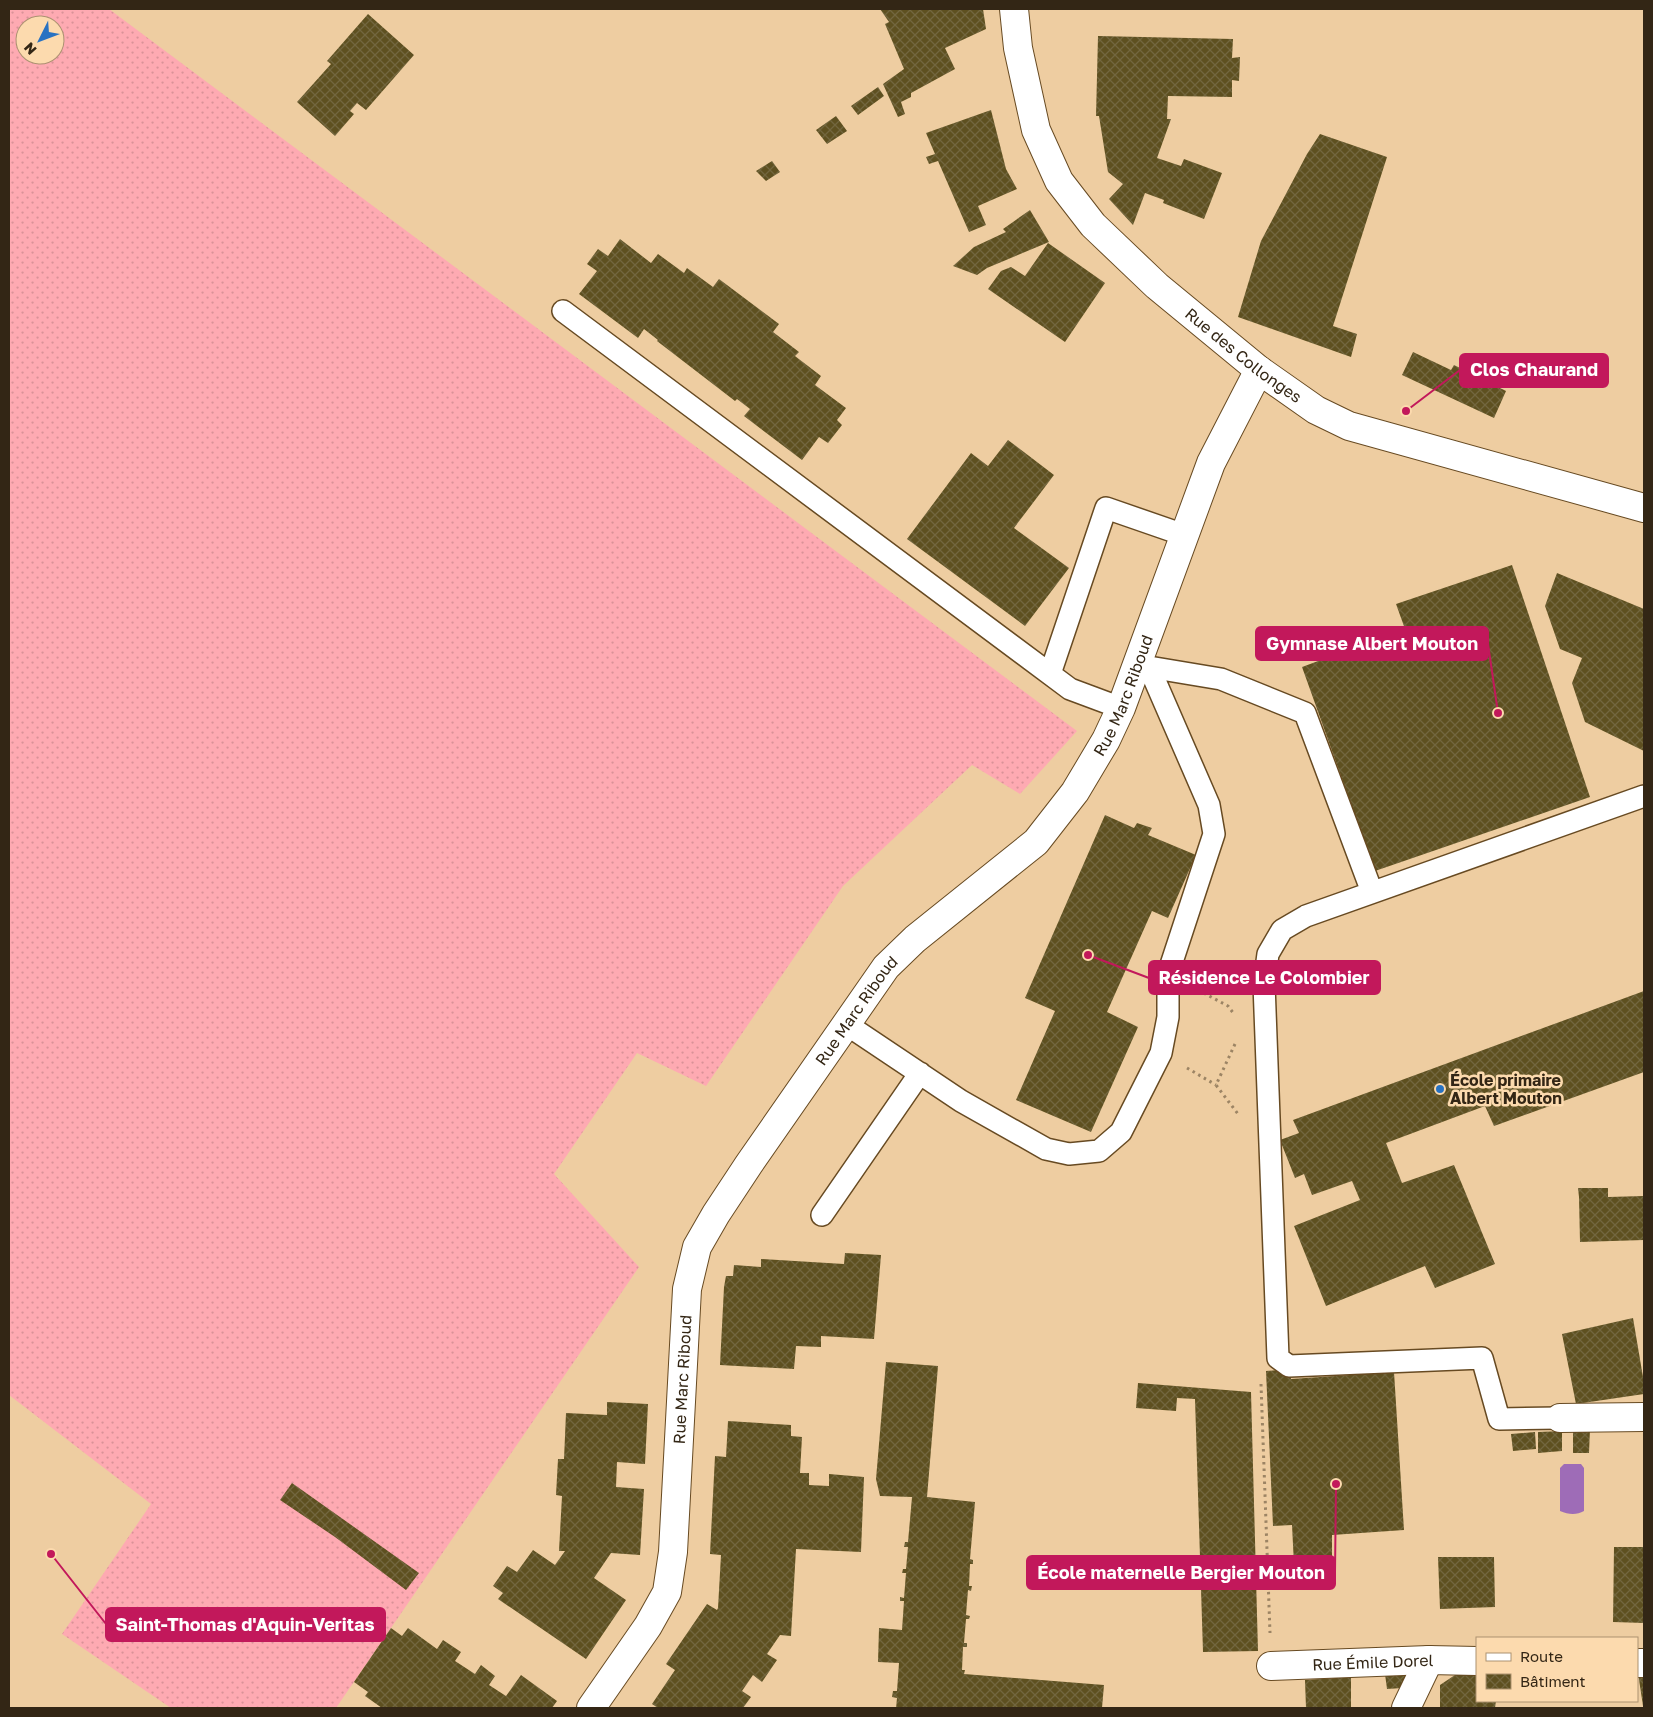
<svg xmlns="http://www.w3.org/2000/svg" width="1653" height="1717" font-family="'Golos Text',sans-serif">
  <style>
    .grass { fill: url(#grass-dots); fill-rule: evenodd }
    .water { fill: #9e6cb7 }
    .building { fill: url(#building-cross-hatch) }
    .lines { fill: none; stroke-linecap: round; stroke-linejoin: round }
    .lane-casing { stroke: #674a22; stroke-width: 24 }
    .street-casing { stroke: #674a22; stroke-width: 30 }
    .secondary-casing { stroke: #674a22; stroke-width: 30 }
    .path { stroke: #9c8464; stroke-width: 3; stroke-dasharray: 2.5 4; stroke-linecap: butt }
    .lane { stroke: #fff; stroke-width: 21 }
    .street { stroke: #fff; stroke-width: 28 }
    .secondary { stroke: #fff; stroke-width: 28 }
    .poi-dot { fill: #2872c2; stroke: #fcdaae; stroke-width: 2 }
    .labels { text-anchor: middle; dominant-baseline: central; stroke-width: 5; stroke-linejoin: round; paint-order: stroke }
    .street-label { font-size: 16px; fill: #332615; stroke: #fcdaae }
    .poi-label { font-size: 16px; font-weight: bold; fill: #332615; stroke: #fcdaae; text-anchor: start }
    .leader { fill: none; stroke: #c2185b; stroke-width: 2 }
    .callout-dot { fill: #c2185b; stroke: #fcdaae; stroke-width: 2 }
    .callout { fill: #c2185b; stroke: #c2185b; stroke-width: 2 }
    .callout-label { font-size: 18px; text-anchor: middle; font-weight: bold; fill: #fff }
  </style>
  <defs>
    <pattern id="grass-dots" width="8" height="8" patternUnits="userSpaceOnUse" patternTransform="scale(1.25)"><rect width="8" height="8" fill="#feaab2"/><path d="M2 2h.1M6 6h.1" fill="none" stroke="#da9298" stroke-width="1.8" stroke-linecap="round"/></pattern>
    <pattern id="building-cross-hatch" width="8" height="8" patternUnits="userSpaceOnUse" patternTransform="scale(1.25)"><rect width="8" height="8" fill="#5e5020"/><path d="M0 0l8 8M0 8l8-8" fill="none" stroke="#72663f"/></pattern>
  </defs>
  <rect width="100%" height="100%" fill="#eecda1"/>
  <!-- grass -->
  <path class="grass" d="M9,9H109L1077,731L1020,794L972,765L843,886L706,1086L637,1053L554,1174L639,1267L336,1708H171L62,1634L151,1504L9,1395ZM25,25H55V55H25Z"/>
  <!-- water -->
  <path class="water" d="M1564,1464H1581L1584,1468V1511C1577,1515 1569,1515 1560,1511V1468Z"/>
  <!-- building -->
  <path class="building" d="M880,9H983L986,29L945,48L955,69L911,93V97L901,102L905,114L898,117L883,84L904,69L885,24L889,22Z
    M368,14L414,55L366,110L357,103L350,111L354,114L335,136L297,102L331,64L327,61Z
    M1098,36L1233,39L1232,58L1240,57L1239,81L1232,80V97L1168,96L1167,119H1171L1157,158L1181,166L1184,159L1222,173L1204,219L1163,203L1164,200L1145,193L1133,225L1109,199L1123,184L1108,172L1099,116H1096Z
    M878,87L884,96L858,115L851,106Z
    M991,110L1006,169L1017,189L978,206L986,225L969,232L938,161L929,164L926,157L935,154L926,133Z
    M836,116L847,131L827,144L816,130Z
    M1320,134L1387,157L1333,326L1357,334L1351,357L1238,317L1261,241L1307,154Z
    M772,161L780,172L766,181L756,171Z
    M1030,210L1049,242L987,268L977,275L953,266L974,247L1006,232L1003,229Z
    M620,239L651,263L658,254L684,273L687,268L713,287L719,279L779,324L773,332L799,352L795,356L821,376L815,385L846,408L837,420L842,425L828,443L819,437L802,460L744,416L750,409L737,399L735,401L657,341L658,340L644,329L638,338L579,294L597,271L587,264L598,249L608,256Z
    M1048,243L1105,283L1065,342L988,289L1001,271L1011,267L1025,276Z
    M1413,352L1451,370L1454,365L1506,391L1494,418L1402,375Z
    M1008,440L1054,475L1014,528L1069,568L1025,626L907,539L971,453L988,466Z
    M1512,565L1590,797L1375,871L1302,667L1405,629L1396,604Z
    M1557,573L1644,609V751L1585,722L1572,683L1582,658L1560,649L1545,606Z
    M1105,815L1134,828L1137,823L1152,828L1148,835L1196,855L1168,918L1152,911L1107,1012L1138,1027L1091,1132L1016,1100L1055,1011L1025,998Z
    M1644,991V1072L1494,1126L1485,1106L1386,1143L1402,1183L1454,1165L1495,1264L1435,1288L1425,1266L1326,1306L1294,1226L1360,1200L1352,1181L1312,1195L1304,1174L1295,1178L1280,1140L1299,1133L1293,1120Z
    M1578,1188H1608V1197L1644,1196V1240L1580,1242L1579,1197Z
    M845,1253L881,1255L874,1339L821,1336V1347L796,1346L794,1369L720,1365L724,1287L726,1276H733L734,1265L761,1267V1259L844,1264Z
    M1633,1318L1644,1383V1394L1576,1404L1562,1334Z
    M886,1362L938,1366L927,1497L975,1502L970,1559L973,1560V1564H970L969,1586H972L971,1591L968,1590L966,1615L970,1616L969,1619H966L964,1643H967V1647H963L962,1670H965L964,1674L1104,1685L1102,1708H896L897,1698L892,1697L893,1691H897L899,1663L878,1662L879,1628L902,1630L904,1601H900V1597L904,1598L906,1573H902L903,1569H906L908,1547H904L905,1542H908L912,1497L880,1496L876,1479Z
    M1291,1369V1379L1394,1372L1404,1530L1332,1535V1562L1294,1565L1292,1525L1273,1526L1266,1371Z
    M1138,1383L1251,1392L1258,1651L1203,1652L1195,1399L1177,1398L1176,1411L1136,1408Z
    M607,1402L648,1404L645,1464L617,1462L616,1487L644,1489L640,1555L611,1553L594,1578L626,1600L586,1659L498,1599L503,1593L493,1586L507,1566L517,1572L533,1550L555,1565L565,1551H559L562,1496L556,1495L558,1459H564L566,1413L607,1415Z
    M728,1421L791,1425V1436L802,1437L800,1473H809V1485L829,1486V1474L864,1477L861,1552L796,1549L791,1636L780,1635L767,1654L777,1660L762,1682L753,1675L742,1691L751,1697L743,1708H658L652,1704L675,1670L666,1664L707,1604L717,1610L718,1608L721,1555L710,1554L715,1456L726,1457Z
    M1590,1429L1589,1453H1573V1430Z
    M1562,1431V1451L1538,1453V1432Z
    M1535,1432L1536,1449L1513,1451L1511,1434Z
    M292,1483L419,1573L406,1590L335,1537L280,1500Z
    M1614,1547H1644V1623L1613,1622Z
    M1438,1557H1494L1495,1607L1440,1609Z
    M391,1628L402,1636L408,1628L437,1649L443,1640L461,1652L455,1661L475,1674L481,1665L495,1676L489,1685L506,1696L521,1675L557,1701L552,1708H382L365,1696L368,1692L354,1682Z
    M1464,1669H1477V1701H1496L1495,1708H1440V1685Z
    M1406,1673L1407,1679L1402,1688L1387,1689L1385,1674Z
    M1638,1673L1644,1674V1706H1643Z
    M1351,1677V1708H1306L1305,1680Z"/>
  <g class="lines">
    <!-- lane casing -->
    <g class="lane-casing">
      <path id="lane" d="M563,311L1070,689L1121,708
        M1149,667L1221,679L1305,713L1372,892
        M1050,674L1106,508L1184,535
        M846,1024L961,1101L1046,1149L1069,1154L1099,1151L1121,1132L1161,1053L1168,1017V974L1214,834L1209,805L1149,667L1137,664
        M822,1215L920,1073
        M1560,1418L1499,1419L1482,1358L1289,1366L1278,1358L1264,984L1268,954L1282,930L1306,916L1644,796"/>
    </g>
    <!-- street casing -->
    <g class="street-casing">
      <g id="street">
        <path d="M1560,1418L1644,1417"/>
        <path d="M1637,1663H1644"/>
        <path id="s1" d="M1271,1666L1429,1660L1477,1661"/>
        <path d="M1406,1708L1429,1660"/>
      </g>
    </g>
    <!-- secondary casing -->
    <g class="secondary-casing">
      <g id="secondary">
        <path id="s2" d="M1014,9L1018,48L1036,130L1059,181L1093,225L1157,286L1259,370L1316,410L1349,426L1644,508"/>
        <path id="s3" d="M591,1708L648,1626L667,1592L673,1552L687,1289L697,1247L716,1214L749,1164L886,967L915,939L1036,842L1075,792L1106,740L1121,708L1211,463L1259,370"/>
      </g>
    </g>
    <!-- path -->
    <path class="path" d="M1198,990L1228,1006L1234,1014
      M1235,1044L1216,1085L1238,1114
      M1187,1068L1216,1085
      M1261,1384L1270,1633"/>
    <!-- lane -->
    <use href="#lane" class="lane"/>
    <!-- street -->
    <use href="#street" class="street"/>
    <!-- secondary -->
    <use href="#secondary" class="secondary"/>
  </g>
  <!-- markers -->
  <circle class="poi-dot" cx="1440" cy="1089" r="5"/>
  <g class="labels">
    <!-- street labels -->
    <g class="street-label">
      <text stroke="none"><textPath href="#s2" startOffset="434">Rue des Collonges</textPath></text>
      <text stroke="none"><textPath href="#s3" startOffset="1191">Rue Marc Riboud</textPath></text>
      <text stroke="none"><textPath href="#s3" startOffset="771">Rue Marc Riboud</textPath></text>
      <text stroke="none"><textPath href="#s3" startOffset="352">Rue Marc Riboud</textPath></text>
      <text stroke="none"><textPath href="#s1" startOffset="102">Rue Émile Dorel</textPath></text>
    </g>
    <!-- poi labels -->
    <g class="poi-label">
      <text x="1450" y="1080">École primaire<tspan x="1450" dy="18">Albert Mouton</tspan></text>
    </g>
  </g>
  <!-- callouts -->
  <path class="leader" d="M1406 411L1460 370M1498 713L1488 644M1088 955L1149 978M1336 1484L1335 1573M51 1554L106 1624"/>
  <g class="callout-dot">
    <circle cx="1406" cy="411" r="5"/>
    <circle cx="1498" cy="713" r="5"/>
    <circle cx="1088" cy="955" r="5"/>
    <circle cx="1336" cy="1484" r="5"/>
    <circle cx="51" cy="1554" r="5"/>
  </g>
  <g class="callout">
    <rect x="1460" y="354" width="148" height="33" rx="5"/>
    <rect x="1256" y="627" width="232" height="33" rx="5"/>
    <rect x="1149" y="961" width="231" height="33" rx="5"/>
    <rect x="1027" y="1556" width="308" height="33" rx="5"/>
    <rect x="106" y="1608" width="279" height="33" rx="5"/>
  </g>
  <g class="callout-label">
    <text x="1534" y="376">Clos Chaurand</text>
    <text x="1372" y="650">Gymnase Albert Mouton</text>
    <text x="1264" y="984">Résidence Le Colombier</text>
    <text x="1181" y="1579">École maternelle Bergier Mouton</text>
    <text x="245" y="1631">Saint-Thomas d'Aquin-Veritas</text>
  </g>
  <!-- border -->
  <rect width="1653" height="1717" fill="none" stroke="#332615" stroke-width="20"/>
  <!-- legend -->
  <rect x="1476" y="1637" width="162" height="65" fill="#fcdaae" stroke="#ac9271"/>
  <rect x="1486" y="1653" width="25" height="8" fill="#ffffff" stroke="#ac9271"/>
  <text x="1520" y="1662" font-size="15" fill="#332615">Route</text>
  <rect x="1486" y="1674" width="25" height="15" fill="url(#building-cross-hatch)" stroke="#ac9271"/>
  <text x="1520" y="1687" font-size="15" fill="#332615">Bâtiment</text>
  <!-- north arrow -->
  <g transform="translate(40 40) rotate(228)"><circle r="24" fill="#fcdaae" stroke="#ac9271"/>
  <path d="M0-4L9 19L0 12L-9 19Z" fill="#2872c2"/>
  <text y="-8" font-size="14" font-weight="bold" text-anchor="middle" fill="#332615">N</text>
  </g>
</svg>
